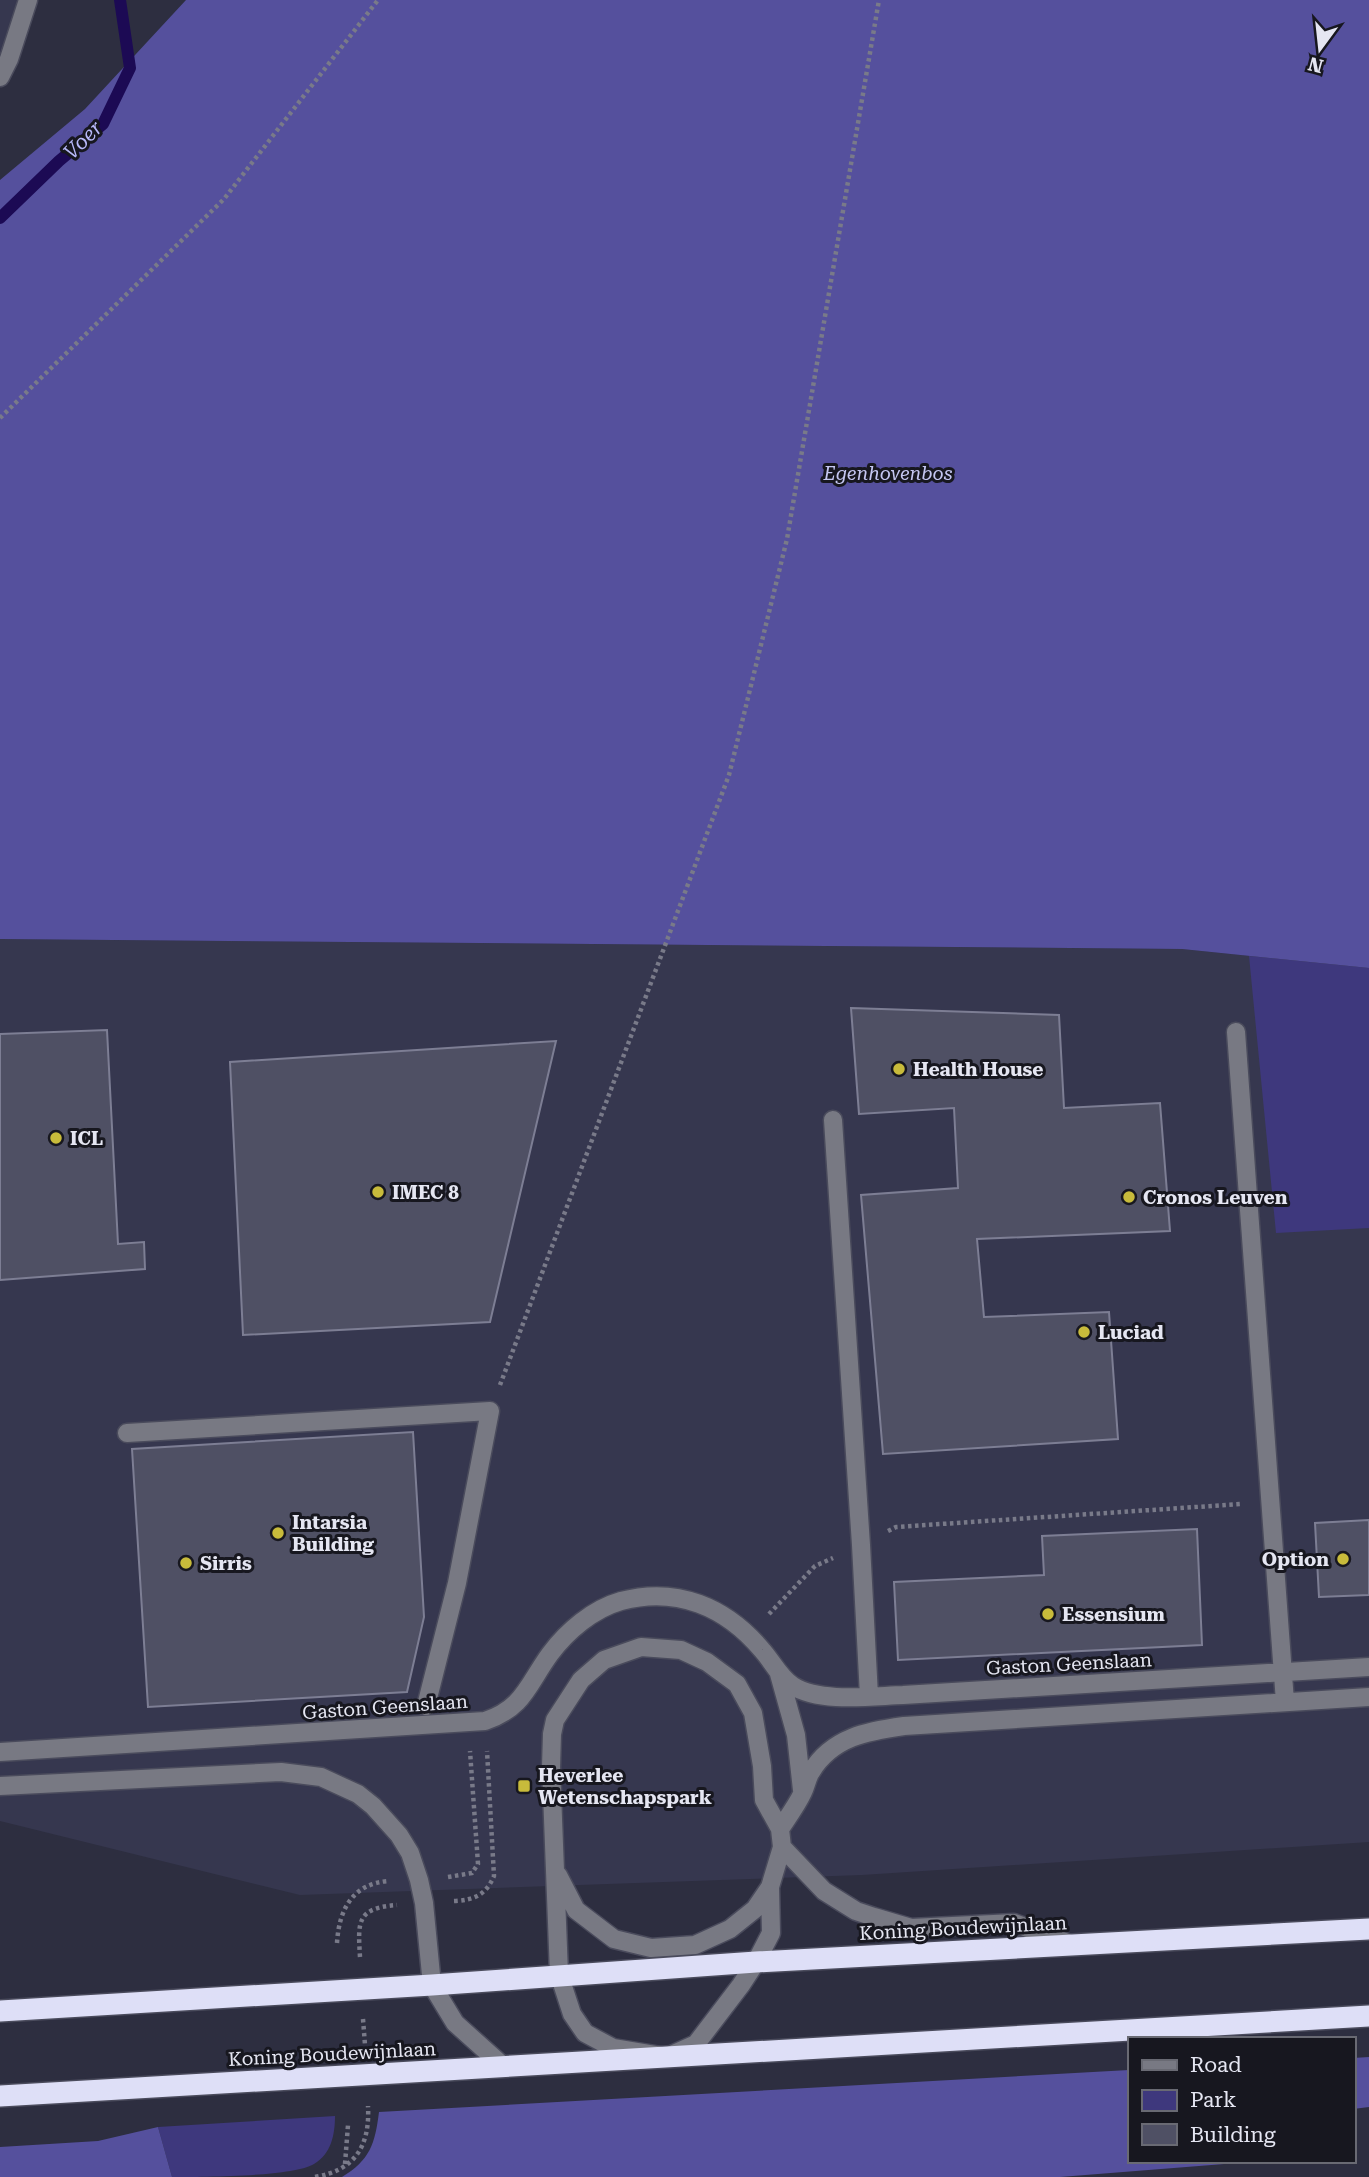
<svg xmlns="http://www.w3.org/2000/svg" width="1369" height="2177" font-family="'Roboto Serif',serif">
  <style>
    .built { fill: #36374f }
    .green { fill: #3e387d }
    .forest { fill: #55509d }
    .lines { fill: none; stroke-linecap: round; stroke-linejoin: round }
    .stream { stroke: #1c0a54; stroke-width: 12 }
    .building { fill: #4f5064; stroke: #7d7e94; stroke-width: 2 }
    .minor-casing { stroke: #4a4b5c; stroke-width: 21 }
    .highway-casing { stroke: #4a4b5c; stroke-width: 24 }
    .path { stroke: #797a89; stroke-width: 4.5; stroke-dasharray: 3.5 3.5; stroke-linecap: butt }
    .minor { stroke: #787983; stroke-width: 18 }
    .highway { stroke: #dedff7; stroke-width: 21 }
    .poi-dot { fill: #c8bb3b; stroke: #17171f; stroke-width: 2.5 }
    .labels { text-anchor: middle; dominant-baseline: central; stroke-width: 6; stroke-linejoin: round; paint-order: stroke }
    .park-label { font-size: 19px; font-style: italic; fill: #c5c7f2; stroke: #17171f }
    .poi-label { font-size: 19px; font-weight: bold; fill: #e5e6f2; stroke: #17171f; text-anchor: start }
    .street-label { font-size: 19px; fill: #e5e6f2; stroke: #17171f }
    .water-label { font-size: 21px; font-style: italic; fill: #b7b8f8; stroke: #17171f }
  </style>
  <rect width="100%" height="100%" fill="#2d2e40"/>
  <!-- built -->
  <path class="built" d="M0,0H28L0,77Z
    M0,939L1182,949L1369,968V1842L862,1875L300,1895L0,1821Z"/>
  <!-- green -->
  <path class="green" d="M1249,956L1369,968V1228L1276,1233Z
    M335,2116C335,2135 331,2154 314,2164C293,2177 200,2177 172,2177L158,2127Z"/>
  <!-- forest -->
  <path class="forest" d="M186,0H1369V968L1182,949L0,939V180L85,109Z
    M1369,2057V2107L1353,2109V2058Z
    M1129,2070V2161H1262L1060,2177H342C370,2160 375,2144 379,2112Z
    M158,2127L172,2177H0V2147L98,2141Z"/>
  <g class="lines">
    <!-- stream -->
    <path class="stream" d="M0,218L59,161L103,124L130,68L120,0"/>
  </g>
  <!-- building -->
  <path class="building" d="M851,1008L1059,1015L1064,1108L1160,1103L1170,1231L977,1239L984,1317L1109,1312L1118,1439L883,1454L861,1195L958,1188L954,1108L859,1114Z
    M107,1030L118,1244L144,1242L145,1269L0,1280V1034Z
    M556,1041L490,1322L243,1335L230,1062Z
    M413,1432L424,1617L407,1692L148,1707L132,1449Z
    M1369,1520V1595L1319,1597L1315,1523Z
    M1197,1529L1202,1645L898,1660L894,1582L1044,1575L1042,1536Z"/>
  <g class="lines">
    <!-- minor casing -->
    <g class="minor-casing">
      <path id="minor" d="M0,77L9,59L28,0
        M1236,1032L1285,1702
        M833,1120L861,1545L869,1696
        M127,1433L490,1411L457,1583L426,1706
        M641,1647L681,1650L707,1662L737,1684L753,1713L762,1766L764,1800L780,1829L782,1847L770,1887L771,1933L756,1962L741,1985L696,2044L667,2057L613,2048L585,2033L572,2014L559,1974L551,1767L552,1734L555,1720L581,1680L604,1660Z
        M779,1674L796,1735L802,1790
        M0,1752L485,1721C524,1708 528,1684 550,1654C567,1631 593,1609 621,1601C677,1586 726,1607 762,1650C772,1661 780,1678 793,1686C820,1703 872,1696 903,1695L1369,1667
        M0,1786L281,1772L321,1777L358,1794L373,1806L399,1835L410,1853L419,1880L424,1903L432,1985L455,2023L504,2067
        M780,1829C788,1817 797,1805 803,1792C806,1786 807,1778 811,1772C832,1737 868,1731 904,1726L1369,1697
        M782,1847L824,1891L856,1911L874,1917L911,1928L1014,1923L1070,1944
        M558,1875L576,1910L614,1939L651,1948L695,1945L730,1929L755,1909L770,1887"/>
    </g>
    <!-- highway casing -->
    <g class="highway-casing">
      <path id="highway" d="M0,2011L432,1985L756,1962L1369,1929
        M0,2096L1369,2016"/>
    </g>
    <!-- path -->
    <path class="path" d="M0,418L224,199L378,0
      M500,1385L729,775L787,539L879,0
      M888,1531L896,1527L1241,1504
      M769,1614L815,1566L833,1558
      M448,1877L472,1873L478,1864L470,1751
      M454,1901C474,1900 486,1895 494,1876L487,1751
      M337,1943C339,1910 352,1884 388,1881
      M360,1957C358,1922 356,1908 397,1905
      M363,2019L365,2045
      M345,2164L348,2125
      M315,2177C356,2170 370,2145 368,2106"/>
    <!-- minor -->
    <use href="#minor" class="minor"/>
    <!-- highway -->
    <use href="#highway" class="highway"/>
  </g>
  <!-- markers -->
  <g class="poi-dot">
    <circle cx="899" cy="1069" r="7"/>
    <circle cx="56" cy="1138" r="7"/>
    <circle cx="378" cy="1192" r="7"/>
    <circle cx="1129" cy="1197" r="7"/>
    <circle cx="1084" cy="1332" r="7"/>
    <circle cx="278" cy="1533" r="7"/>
    <circle cx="1343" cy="1559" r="7"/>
    <circle cx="186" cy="1563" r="7"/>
    <circle cx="1048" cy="1614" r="7"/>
    <rect x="517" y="1779" width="14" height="14" rx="3.5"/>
  </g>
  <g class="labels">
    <!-- park labels -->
    <g class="park-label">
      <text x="888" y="473">Egenhovenbos</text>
    </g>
    <!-- poi labels -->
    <g class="poi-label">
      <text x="913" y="1069">Health House</text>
      <text x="70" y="1138">ICL</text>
      <text x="392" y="1192">IMEC 8</text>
      <text x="1143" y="1197">Cronos Leuven</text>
      <text x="1098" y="1332">Luciad</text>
      <text x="292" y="1522">Intarsia<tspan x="292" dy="22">Building</tspan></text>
      <text x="1329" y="1559" text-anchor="end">Option</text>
      <text x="200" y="1563">Sirris</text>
      <text x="1062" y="1614">Essensium</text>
      <text x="538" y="1775">Heverlee<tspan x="538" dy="22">Wetenschapspark</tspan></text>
    </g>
    <!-- street labels -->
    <g class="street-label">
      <text transform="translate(1069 1664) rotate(-3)">Gaston Geenslaan</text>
      <text transform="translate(385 1707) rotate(-4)">Gaston Geenslaan</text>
      <text transform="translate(963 1928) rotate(-3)">Koning Boudewijnlaan</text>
      <text transform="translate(332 2054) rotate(-3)">Koning Boudewijnlaan</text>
    </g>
    <!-- water labels -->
    <g class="water-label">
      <text transform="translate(83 140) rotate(-45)">Voer</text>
    </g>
  </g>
  <!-- legend -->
  <rect x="1128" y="2037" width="228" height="126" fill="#17171f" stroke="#696a73" stroke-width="2"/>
  <rect x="1142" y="2060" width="35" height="10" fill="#787983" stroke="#696a73" stroke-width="2"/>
  <text x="1190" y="2072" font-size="21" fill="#e5e6f2">Road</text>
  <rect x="1142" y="2090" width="35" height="21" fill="#3e387d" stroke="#696a73" stroke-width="2"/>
  <text x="1190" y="2107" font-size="21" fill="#e5e6f2">Park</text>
  <rect x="1142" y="2124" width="35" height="21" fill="#4f5064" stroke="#696a73" stroke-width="2"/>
  <text x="1190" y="2142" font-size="21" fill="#e5e6f2">Building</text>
  <!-- north arrow -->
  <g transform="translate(1320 49) rotate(195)" stroke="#17171f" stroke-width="5" paint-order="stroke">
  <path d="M0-5L12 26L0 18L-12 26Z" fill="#e5e6f2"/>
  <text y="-10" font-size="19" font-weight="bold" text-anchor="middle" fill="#e5e6f2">N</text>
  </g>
</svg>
